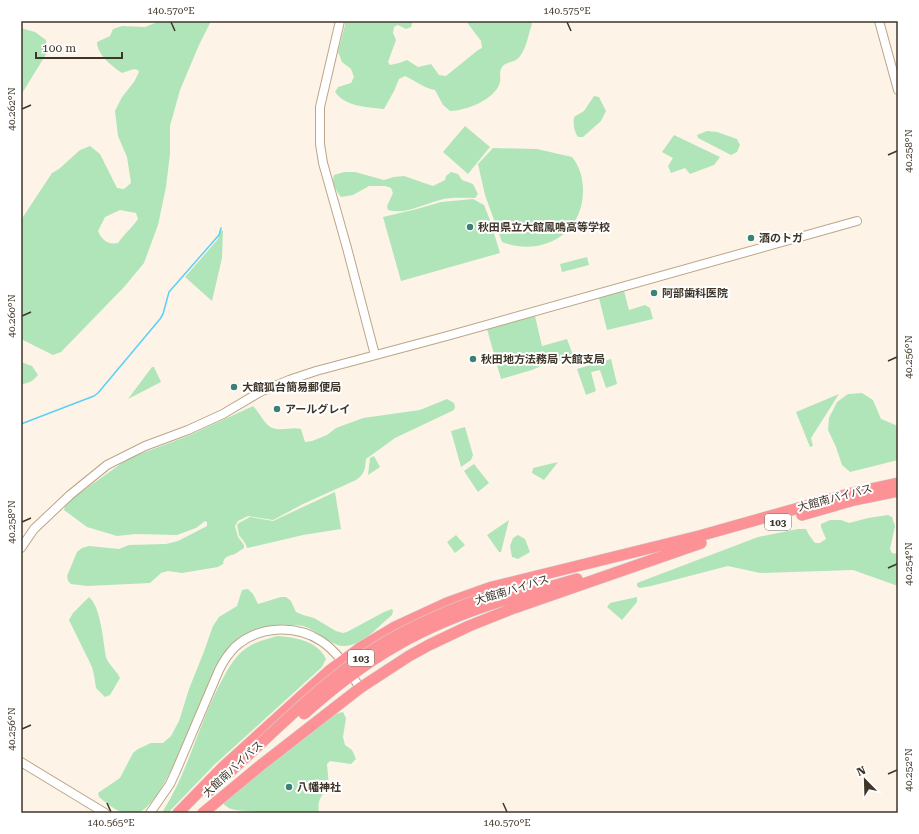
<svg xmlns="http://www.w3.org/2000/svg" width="919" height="834" font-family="'Roboto Serif','Noto Sans JP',serif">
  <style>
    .green { fill: #afe5b9; fill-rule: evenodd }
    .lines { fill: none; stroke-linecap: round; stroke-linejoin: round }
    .stream { stroke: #5bcff7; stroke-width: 1.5 }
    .minor-casing { stroke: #bca687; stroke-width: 10 }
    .highway-casing { stroke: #d5d3d0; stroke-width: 12 }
    .minor { stroke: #fff; stroke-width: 8 }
    .highway { stroke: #fc9296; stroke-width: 11 }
    .highway-bridge-casing { stroke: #d5d3d0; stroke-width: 12; stroke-linecap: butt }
    .highway-bridge { stroke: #fc9296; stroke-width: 11 }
    .ticks { fill: none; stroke: #3f3629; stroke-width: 1.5 }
    .poi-dot { fill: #3c8176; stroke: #fff; stroke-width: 1.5 }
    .labels { text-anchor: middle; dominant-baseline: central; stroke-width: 4; stroke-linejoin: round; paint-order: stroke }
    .shield { fill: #fff; stroke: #797269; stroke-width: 1 }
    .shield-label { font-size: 10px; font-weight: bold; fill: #3f3629 }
    .poi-label { font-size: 11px; font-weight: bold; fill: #3f3629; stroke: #fff; text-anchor: start }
    .street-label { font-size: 11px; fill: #3f3629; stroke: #fff }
    .neatline { fill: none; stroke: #3f3629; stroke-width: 1.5 }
    .ticks-label { font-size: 10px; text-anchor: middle; fill: #3f3629 }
  </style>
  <rect width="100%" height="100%" fill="#fdf4e7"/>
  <!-- green -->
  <path class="green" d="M160,21H211L199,45L180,90L170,126V154L166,187L158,225L144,263L125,286L61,352L53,355L21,339V220L52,173L59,169L80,150L90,146L100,154L117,188L124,189L131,183L127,157L118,136L115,111L122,97L134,82L139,72L138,70L134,69L122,73C112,66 97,55 97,42L110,36L113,29L122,26L145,27ZM120,210L136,213L138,219C132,228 124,234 118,243C107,245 102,240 98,231L105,217Z
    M346,21H413L411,27L406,29L398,25L394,27L393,33L396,40L388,62L390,65L399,63L407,60L418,67L431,64L439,75L446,76L478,50L482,48L481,41L466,21H530L532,24C528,35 526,53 516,60C510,63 504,62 501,69C499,73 501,78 500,82C496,99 466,111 450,111L443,105L435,90C426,89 414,80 405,76L399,79L394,91L384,109C367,107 346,107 335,92L338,87L351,83L354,77L351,69L342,62L338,52Z
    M21,28L35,32L46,40L48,51L21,95Z
    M594,96L599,97L606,111L601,121L583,137H578C574,132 573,124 574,117L584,111Z
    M465,126L490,147L468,174L443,152Z
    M707,131L717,132L737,139L740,145L737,152L731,155L698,138L697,135Z
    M674,135L720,157L714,165L690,174L685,168L671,173L668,166L673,158L662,152Z
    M493,148L537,149L572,157C580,167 583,178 583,191C583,235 541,257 502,242L485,195L478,164Z
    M344,172H355L384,180L394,177L404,176L433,186L445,180L446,176L451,172L458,174L462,180L473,184L478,194L475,198C463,198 451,197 440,200C423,204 406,215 388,210L387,206L393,193L391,188L385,186H369L353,195L341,197C336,190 331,183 334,175Z
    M473,199L484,205L490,220L500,253L401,281L383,217L417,209L441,202Z
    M221,230L223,231L222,258L212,301L185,277L218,239Z
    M587,257L589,265L562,272L560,264Z
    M624,291L629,310L645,305L650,308L653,319L607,330L599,298Z
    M535,316L542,346L567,339L574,358L548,363L532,370L501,379L487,329Z
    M611,359L617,384L606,388L600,370L591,372L596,391L586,395L577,369Z
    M21,362L32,366L38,375C34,380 29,384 21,384Z
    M152,367H154L161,382L128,399Z
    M862,393L873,400L881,419L898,426V460L850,472L842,465L836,447L828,430L829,418L837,402L848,394Z
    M839,394L811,438L813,446L810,447L796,412Z
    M447,399L454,403L455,407L454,410L395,438L366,459C365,469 365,474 356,480L303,504L273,520L248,516L238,521L235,526L238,537L244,545V548C241,550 238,552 235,554C229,556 224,556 223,564L218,567L182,573L168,571L161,573L150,583L87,586L71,584L68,581L67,576L77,552L82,548L89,546L119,549L129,545L166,544L178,541L207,526V522L205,521L196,528L177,535L135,534L117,536L87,527L64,510L65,506L70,500L129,458L188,436L253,406C259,412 262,420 269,426C277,433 292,426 301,429L305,442L312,441L327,435L336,428L363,418L420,410Z
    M465,427L473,455L471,460L461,467L451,431Z
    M374,456L380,467L368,475L370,458Z
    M558,462L544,480L532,473L533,468Z
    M474,464L489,483L478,492L464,471Z
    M335,492L341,529L303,535L247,548L245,543L239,535L237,525L239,523L250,517L273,521Z
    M888,515L892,517L895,526L890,549L892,553L898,554V586L853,570L760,573L728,566L651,586L639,588L637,586V583L758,537L798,529H806L809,535L815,543H820L826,539L821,527V524L830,520H841L849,523L868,518Z
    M509,520L501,552H499L487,535Z
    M456,535L465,545L455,553L447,542Z
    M518,535L525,539L530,552L518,559L512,557L510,546L513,538Z
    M248,589L253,594L258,604L281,597H286L291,601L296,612L303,615L314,618L336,631L343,633L347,632L384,612L392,609L393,611L392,615C378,626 363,646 344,646C333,647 317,631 306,627C301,625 293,625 288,625C254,623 232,640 215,667C204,694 164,807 137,813C121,816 110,806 99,797L98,793L120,778L133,753L138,749L151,743H163L171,736L179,721L189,689L203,654L213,626L219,617L237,606L242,590Z
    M89,597C101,607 103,641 106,657C108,664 117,671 120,678L110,695L105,697L96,688L94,675L92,667L69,620L73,613Z
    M637,597V602L622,620L607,607L610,603Z
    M277,636C295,637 318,641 326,659L322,667L214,765L168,813H165L163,811C188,772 199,723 221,682C228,669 235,655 248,647C257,641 268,639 277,636Z
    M343,712L346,718L343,737L345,745L352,750L356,759L351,764L330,761L327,764L329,787C321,796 317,800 319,813H261C250,809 231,814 223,803L279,756L335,714Z"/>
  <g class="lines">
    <!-- stream -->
    <path class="stream" d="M21,424L94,396L98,393L160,319L163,314L169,292L219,235L221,228"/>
    <!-- minor casing -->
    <g class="minor-casing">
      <path id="minor" d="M340,21L320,107V144L323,163L347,248L375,355
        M879,21L898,90
        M21,548L34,529L70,495L107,465L145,446L188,430L223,414L260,392L289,380L316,371L447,336L857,221
        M21,762L105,813
        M150,813L170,784L176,771L219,670C223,662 228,654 235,647C258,626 295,624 321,641C338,652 349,671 360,688"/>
    </g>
    <!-- highway casing -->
    <g class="highway-casing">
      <path id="highway" d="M802,515L854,500L898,491
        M692,538L852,493L898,483
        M501,601L577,579
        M209,791L246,757
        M178,813L223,767L329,671L360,648L395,627L447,603L492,587L699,536
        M203,813L261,765L360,688L409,656L429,645L469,626L514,608L701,543"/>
    </g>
    <!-- minor -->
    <use href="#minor" class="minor"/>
    <!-- highway -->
    <use href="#highway" class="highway"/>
    <!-- highway-bridge casing -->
    <g class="highway-bridge-casing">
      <path id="highway-bridge" d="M304,714C366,658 421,626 501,601
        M246,757C286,720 325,681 371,651C411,625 453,608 498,593"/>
    </g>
    <!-- highway-bridge -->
    <use href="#highway-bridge" class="highway-bridge"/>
  </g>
  <!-- ticks -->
  <path class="ticks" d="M171,22L175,31M567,22L571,31M22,109L31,105M888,155L897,151M22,316L31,312M888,361L897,357M22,522L31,518M888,568L897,564M22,729L31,725M888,774L897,770M107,803L111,812M503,803L507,812"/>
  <!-- markers -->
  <g class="poi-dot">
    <circle cx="470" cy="227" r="4"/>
    <circle cx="751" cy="238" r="4"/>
    <circle cx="654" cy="293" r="4"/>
    <circle cx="473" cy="359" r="4"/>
    <circle cx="234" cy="387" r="4"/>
    <circle cx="277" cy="409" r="4"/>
    <circle cx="289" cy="787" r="4"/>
  </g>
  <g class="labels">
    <!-- shield labels -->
    <g class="shield">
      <rect x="765" y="514" width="26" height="16" rx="3"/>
      <rect x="348" y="650" width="26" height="16" rx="3"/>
    </g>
    <g class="shield-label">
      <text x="778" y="522">103</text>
      <text x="361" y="658">103</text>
    </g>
    <!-- poi labels -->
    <g class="poi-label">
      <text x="478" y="227">秋田県立大館鳳鳴高等学校</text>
      <text x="759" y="238">酒のトガ</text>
      <text x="662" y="293">阿部歯科医院</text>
      <text x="481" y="359">秋田地方法務局 大館支局</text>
      <text x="242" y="387">大館狐台簡易郵便局</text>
      <text x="285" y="409">アールグレイ</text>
      <text x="297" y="787">八幡神社</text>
    </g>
    <!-- street labels -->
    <g class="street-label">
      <text transform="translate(835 498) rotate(-15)">大館南バイパス</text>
      <text transform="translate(512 590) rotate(-17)">大館南バイパス</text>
      <text transform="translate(233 769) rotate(-43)">大館南バイパス</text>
    </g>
  </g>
  <!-- border -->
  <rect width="919" height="834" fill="none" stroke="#ffffff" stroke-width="44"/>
  <!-- north arrow -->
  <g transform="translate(865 780) rotate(337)" stroke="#ffffff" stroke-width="3" paint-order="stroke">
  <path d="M0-3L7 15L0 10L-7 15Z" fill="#3f3629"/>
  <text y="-6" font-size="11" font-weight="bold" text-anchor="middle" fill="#3f3629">N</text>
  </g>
  <!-- scale -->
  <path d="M36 52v6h86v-6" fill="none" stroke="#3f3629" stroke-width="2"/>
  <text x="42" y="52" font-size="12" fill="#3f3629" stroke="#ffffff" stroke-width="3" paint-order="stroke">100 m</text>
  <rect x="22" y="22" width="875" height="790" class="neatline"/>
  <g class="ticks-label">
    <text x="171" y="14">140.570°E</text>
    <text x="567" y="14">140.575°E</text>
    <text transform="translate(11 109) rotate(-90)" y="4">40.262°N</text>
    <text transform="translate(908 151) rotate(-90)" y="4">40.258°N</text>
    <text transform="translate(11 316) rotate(-90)" y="4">40.260°N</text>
    <text transform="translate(908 357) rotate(-90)" y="4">40.256°N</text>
    <text transform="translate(11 522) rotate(-90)" y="4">40.258°N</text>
    <text transform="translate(908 564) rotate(-90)" y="4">40.254°N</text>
    <text transform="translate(11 729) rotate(-90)" y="4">40.256°N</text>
    <text transform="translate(908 770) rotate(-90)" y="4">40.252°N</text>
    <text x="111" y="826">140.565°E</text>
    <text x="507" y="826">140.570°E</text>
  </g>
</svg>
